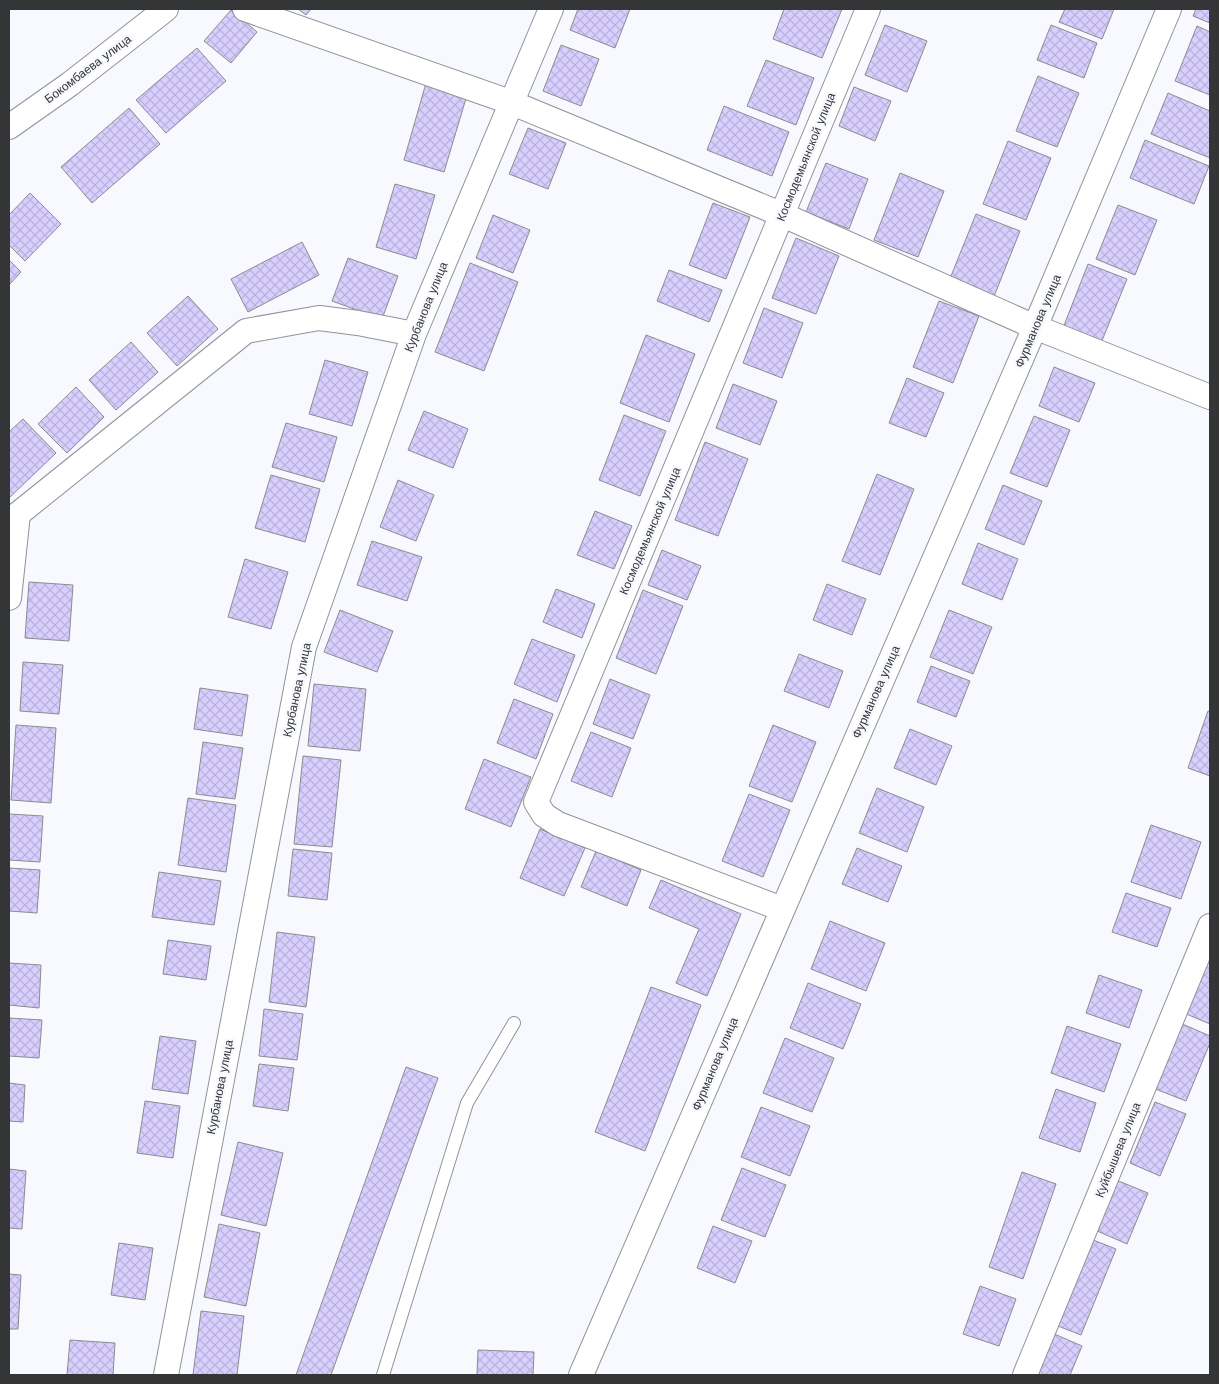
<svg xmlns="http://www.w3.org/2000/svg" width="1219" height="1384" font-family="'Work Sans',sans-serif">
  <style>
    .building { fill: url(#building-cross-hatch); stroke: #8c8b90 }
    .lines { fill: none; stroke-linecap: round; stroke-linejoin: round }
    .lane-casing { stroke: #909398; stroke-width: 14 }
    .street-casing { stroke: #909398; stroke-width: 26 }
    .lane { stroke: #fff; stroke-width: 12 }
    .street { stroke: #fff; stroke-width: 24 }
    .labels { text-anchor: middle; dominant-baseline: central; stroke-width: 5; stroke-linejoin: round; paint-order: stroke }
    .street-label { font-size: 12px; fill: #333537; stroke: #f7f9ff }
  </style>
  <defs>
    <pattern id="building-cross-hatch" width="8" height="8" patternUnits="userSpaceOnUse" patternTransform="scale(1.25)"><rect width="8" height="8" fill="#d8cfff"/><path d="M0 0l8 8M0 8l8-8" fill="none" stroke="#bab2db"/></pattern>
  </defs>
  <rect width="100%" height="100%" fill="#f7f9ff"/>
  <!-- building -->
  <path class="building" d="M298,9H311L306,15Z
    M578,9H630L615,48L570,30Z
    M784,9H842L822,58L773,39Z
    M1065,9H1114L1102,39L1059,22Z
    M1196,9H1210V23L1193,16Z
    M231,10L257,32L231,63L204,41Z
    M885,25L927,41L907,92L865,75Z
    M1051,25L1097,43L1084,78L1037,60Z
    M1197,26L1210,32V95L1175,81Z
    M561,45L599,59L581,106L543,91Z
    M197,48L226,81L166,133L136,100Z
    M766,60L814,78L796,125L747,106Z
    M1038,76L1079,93L1057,147L1016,131Z
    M426,83L467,95L444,172L404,160Z
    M854,87L891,101L875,141L839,126Z
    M1168,93L1210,111V158L1151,134Z
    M724,106L789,132L772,176L707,150Z
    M129,108L160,144L92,203L61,167Z
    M528,128L566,143L548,189L509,174Z
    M1145,140L1209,166L1194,204L1130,178Z
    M1008,141L1051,158L1026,220L983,204Z
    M826,163L868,179L849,229L806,212Z
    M900,173L944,191L918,257L874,240Z
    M395,184L435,195L416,259L376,247Z
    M30,193L61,224L25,261L9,245V215Z
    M713,203L750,217L726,279L689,265Z
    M1118,205L1157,220L1135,275L1096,259Z
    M976,214L1020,231L993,299L949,281Z
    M493,215L530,230L513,273L476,258Z
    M796,238L839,256L816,314L772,298Z
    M302,242L319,275L248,312L231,279Z
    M348,258L398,276L382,319L332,301Z
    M9,260L21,272L9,285Z
    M470,263L518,282L484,371L435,352Z
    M1088,264L1127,279L1101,343L1063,328Z
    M669,270L722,290L709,322L657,301Z
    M188,296L218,329L177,366L147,333Z
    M939,301L979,316L953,383L913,367Z
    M764,308L803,323L782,378L743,363Z
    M646,335L695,354L669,422L620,403Z
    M131,342L158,372L116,410L89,380Z
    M325,360L368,372L352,426L309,414Z
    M1054,367L1095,383L1079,422L1039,406Z
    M907,378L944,393L926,437L889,423Z
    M733,384L777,401L760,445L716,428Z
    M76,387L104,417L67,453L38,424Z
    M424,411L468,429L453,468L408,450Z
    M624,415L666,431L640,496L599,480Z
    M1034,416L1070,430L1047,487L1010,473Z
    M23,419L56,453L9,498V432Z
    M286,423L337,437L324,482L272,467Z
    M705,442L748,459L718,536L675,520Z
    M877,474L914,489L880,575L842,561Z
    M271,475L320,489L305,542L255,528Z
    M398,480L434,495L416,541L380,527Z
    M1003,485L1042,501L1024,545L985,529Z
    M595,511L632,526L614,569L577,555Z
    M372,541L422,557L407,601L357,585Z
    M978,543L1018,559L1002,600L962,584Z
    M662,550L701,566L687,600L648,585Z
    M245,559L288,572L271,629L228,617Z
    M29,582L73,585L69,641L25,638Z
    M827,584L866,599L852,635L813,620Z
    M556,589L595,604L582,638L543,622Z
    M643,590L683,606L656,674L616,658Z
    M340,610L393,631L377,672L324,652Z
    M949,610L992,627L973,674L930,657Z
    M532,639L575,655L557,702L514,684Z
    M799,654L843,671L829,708L784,691Z
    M23,662L63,665L59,714L20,711Z
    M931,666L970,681L956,717L917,702Z
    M610,679L650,695L633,739L593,724Z
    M314,684L366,689L360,751L308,746Z
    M200,688L248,695L242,736L194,729Z
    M514,699L553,714L536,759L497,743Z
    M1208,711L1210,712V776L1188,768Z
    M16,725L56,728L51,803L11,800Z
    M773,725L816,742L792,802L749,786Z
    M910,729L952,746L936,785L894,768Z
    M591,732L631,748L612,797L571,781Z
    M203,742L243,748L235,799L196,794Z
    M303,756L341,760L332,847L294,844Z
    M484,759L531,777L511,827L465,809Z
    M877,788L924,807L907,852L859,833Z
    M749,794L790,810L763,877L722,861Z
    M188,798L236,805L226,872L178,865Z
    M9,814L43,816L40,862L9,860Z
    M1151,825L1201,842L1181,899L1131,882Z
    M540,829L585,848L564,896L520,878Z
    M857,848L902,866L888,902L842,884Z
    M293,849L332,853L327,900L288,896Z
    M596,851L641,870L627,906L581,887Z
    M9,868L40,870L37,913L9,911Z
    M159,872L221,881L214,925L152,917Z
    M661,880L741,914L707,996L676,983L699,929L649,908Z
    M1126,893L1171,908L1157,947L1112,932Z
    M830,921L885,943L866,991L811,969Z
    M277,932L315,937L306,1007L269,1002Z
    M168,940L211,946L206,980L163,974Z
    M1210,955V1024L1184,1013Z
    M9,963L41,965L39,1008L9,1005Z
    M1099,975L1142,990L1129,1028L1086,1013Z
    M808,983L861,1004L843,1049L790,1028Z
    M651,987L701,1005L645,1151L595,1132Z
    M264,1009L303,1014L297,1060L259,1056Z
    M9,1018L42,1020L39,1058L9,1056Z
    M1180,1023L1210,1036V1043L1186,1101L1153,1088Z
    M1067,1026L1121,1044L1104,1092L1051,1073Z
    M160,1036L196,1041L188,1094L152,1089Z
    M785,1038L834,1058L812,1112L763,1093Z
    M259,1064L294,1068L288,1111L253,1106Z
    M406,1067L438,1078L331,1375H296Z
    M9,1083L25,1085L23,1122L9,1121Z
    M1056,1089L1096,1103L1080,1152L1039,1138Z
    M145,1101L180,1106L173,1158L137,1153Z
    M1155,1102L1186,1114L1160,1176L1130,1163Z
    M761,1107L810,1126L790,1176L741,1157Z
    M238,1142L283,1153L266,1226L221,1215Z
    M742,1168L786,1185L765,1237L721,1220Z
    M9,1169L26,1171L22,1229L9,1228Z
    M1022,1172L1056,1184L1023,1279L989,1267Z
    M1116,1180L1148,1193L1127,1244L1095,1230Z
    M219,1224L260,1233L246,1306L204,1297Z
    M713,1226L752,1241L735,1283L697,1268Z
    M1088,1238L1116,1249L1081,1335L1053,1324Z
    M119,1243L153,1248L145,1300L111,1295Z
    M9,1274L21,1275L18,1329H9Z
    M980,1286L1016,1299L999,1346L963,1334Z
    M201,1311L244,1316L237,1375H193Z
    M1052,1333L1082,1346L1070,1375H1034Z
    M70,1340L115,1343L113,1375H67Z
    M478,1350L534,1352L533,1375H477Z"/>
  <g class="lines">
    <!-- lane casing -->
    <g class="lane-casing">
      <path id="lane" d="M383,1375L467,1103L514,1023"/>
    </g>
    <!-- street casing -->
    <g class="street-casing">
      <path id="street" d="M245,9L510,102L783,215L1035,327L1210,397
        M9,127L70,84L166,9
        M9,598L18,514L246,331L319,318L358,323L414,334
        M782,909L558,824L544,815L536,802L868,9
        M166,1375L304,647L414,334L551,9
        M581,1375L1035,327L1169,9
        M1025,1375L1210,926"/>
    </g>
    <!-- lane -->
    <use href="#lane" class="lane"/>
    <!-- street -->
    <use href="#street" class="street"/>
  </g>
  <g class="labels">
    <!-- street labels -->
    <g class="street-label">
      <text transform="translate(88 69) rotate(-37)">Бокомбаева улица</text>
      <text transform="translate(806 157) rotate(-68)">Космодемьянской улица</text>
      <text transform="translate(426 307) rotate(-68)">Курбанова улица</text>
      <text transform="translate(1038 321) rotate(-67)">Фурманова улица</text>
      <text transform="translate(650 531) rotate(-67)">Космодемьянской улица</text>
      <text transform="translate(297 690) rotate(-78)">Курбанова улица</text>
      <text transform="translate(876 692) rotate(-66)">Фурманова улица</text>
      <text transform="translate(715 1064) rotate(-67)">Фурманова улица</text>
      <text transform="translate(220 1087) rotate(-79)">Курбанова улица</text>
      <text transform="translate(1118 1150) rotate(-68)">Куйбышева улица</text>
    </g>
  </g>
  <!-- border -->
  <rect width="1219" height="1384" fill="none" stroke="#333537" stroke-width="20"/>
</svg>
